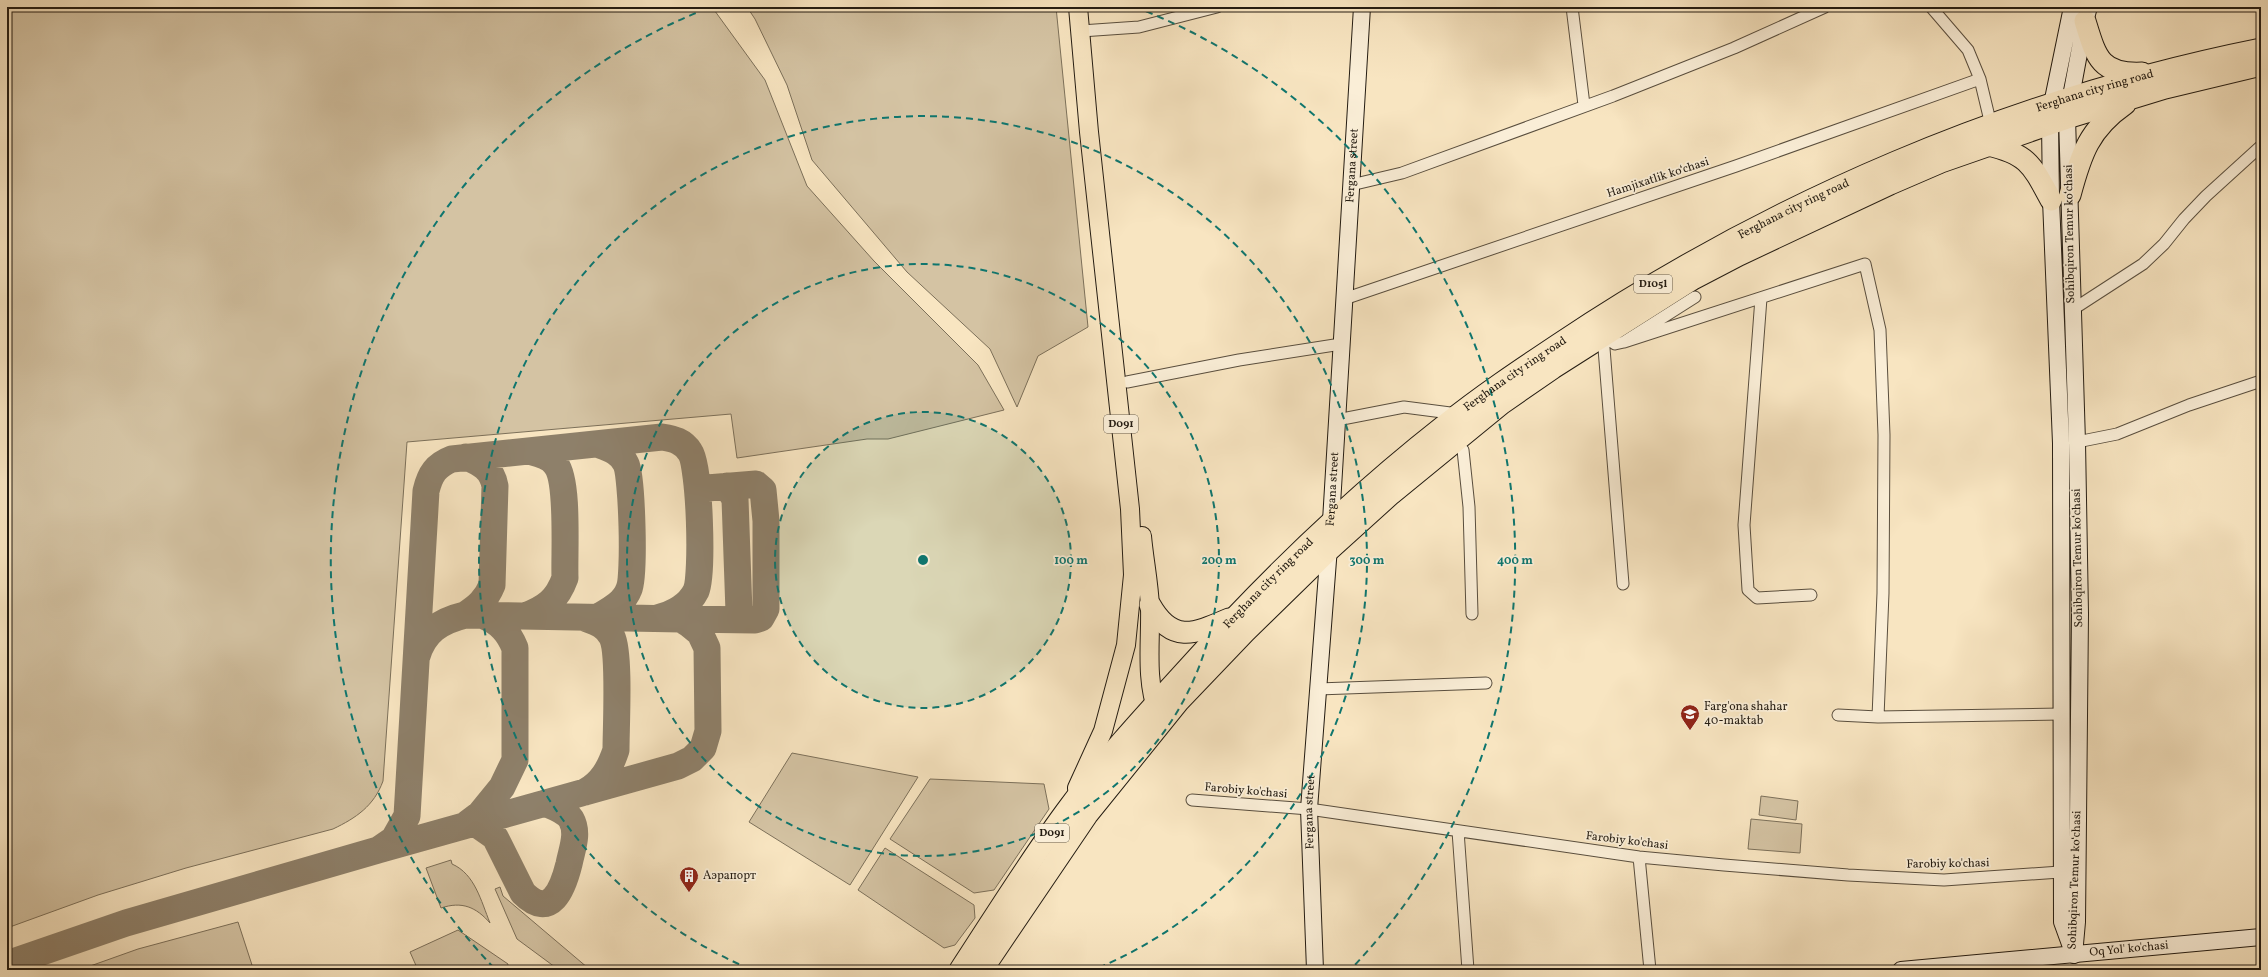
<svg xmlns="http://www.w3.org/2000/svg" width="2268" height="977" font-family="Vollkorn,serif">
  <style>
    .green { fill: #d4c3a3; stroke: #7c705a }
    .lines { fill: none; stroke-linecap: round; stroke-linejoin: round }
    .taxiway { stroke: #8e806a; stroke-width: 27 }
    .street-casing { stroke: #594e3e; stroke-width: 13 }
    .secondary-casing { stroke: #241c12; stroke-width: 18 }
    .primary-casing { stroke: #241c12; stroke-width: 20 }
    .highway-casing { stroke: #241c12; stroke-width: 23 }
    .street { stroke: #faeed7; stroke-width: 11 }
    .secondary { stroke: #faeed7; stroke-width: 16 }
    .primary { stroke: #f8e5c1; stroke-width: 18 }
    .highway { stroke: #f8e5c1; stroke-width: 21 }
    .ring { fill: none; stroke: #0f766e; stroke-width: 2; stroke-dasharray: 7 5 }
    .labels { text-anchor: middle; dominant-baseline: central; stroke-width: 3.5; stroke-linejoin: round; paint-order: stroke }
    .shield { fill: #faeed7; stroke: #645b4d; stroke-width: 1 }
    .shield-label { font-size: 11px; font-weight: bold; fill: #241c12 }
    .street-label { font-size: 12px; fill: #241c12; stroke: #faeed7 }
    .poi-label { font-size: 12px; fill: #241c12; stroke: #faeed7; text-anchor: start }
    .centre { fill: #0f766e; stroke: #faeed7; stroke-width: 2 }
    .ring-label { font-size: 12px; text-anchor: middle; font-weight: bold; fill: #0f766e; stroke: #faeed7; stroke-width: 3.5; stroke-linejoin: round; paint-order: stroke }
  </style>
  <rect width="100%" height="100%" fill="#f8e5c1"/>
  <filter id="stains"><feTurbulence type="fractalNoise" baseFrequency=".005" numOctaves="4"/><feColorMatrix values="0 0 0 0 .2 0 0 0 0 .09 0 0 0 0 .02 0 0 0 .5 -.17"/></filter>
  <radialGradient id="worn" r=".72"><stop offset=".6" stop-color="#630" stop-opacity="0"/><stop offset="1" stop-color="#630" stop-opacity=".3"/></radialGradient>
  <!-- green -->
  <path class="green" d="M7,7H712L765,80L807,186L874,261L978,365L1004,410L888,439H867L737,458L731,414L407,442L383,781C374,806 356,818 333,829L186,868L98,895L7,928Z
    M747,7H1056L1088,327L1038,356L1017,407L990,349L907,272L812,160L787,85L755,19Z
    M792,753L918,777L850,885L749,822Z
    M930,779L1044,784L1049,809L994,890L974,893L890,839Z
    M1761,796L1798,801L1796,820L1759,815Z
    M1751,819L1802,824L1800,853L1748,849Z
    M885,848L974,905L975,918L955,945L944,948L858,890Z
    M451,860L452,864C475,874 481,901 490,923C476,907 462,901 441,908L426,868Z
    M500,887L503,896L588,968L586,970H559L517,939L495,889Z
    M238,922L252,965L238,970H79L138,949Z
    M458,930L508,964L507,970H418L410,952Z"/>
  <g class="lines">
    <!-- taxiway -->
    <path class="taxiway" d="M727,486L735,499L739,612L733,619
      M465,615C477,607 486,600 492,585L495,486C492,469 481,463 466,457
      M525,616C546,608 557,600 565,578C564,554 569,482 556,465C551,457 540,454 532,452
      M598,617C610,610 624,603 629,589C635,576 632,476 626,464C621,453 611,449 600,445
      M681,619L755,620L761,618L766,609V521L763,490L756,484L707,488L698,494
      M417,656C424,632 440,621 465,615L681,619L689,624L700,633L707,648L708,731L703,748L692,759L678,766L378,850L394,839L407,816L426,491C430,474 436,465 452,459L662,437C674,439 683,441 690,452C700,466 703,575 696,591C688,607 673,614 657,618
      M585,792C602,783 610,768 616,750C616,727 620,653 612,637C606,625 596,622 585,618
      M468,823L480,814L502,787L515,760V648C508,631 500,623 484,616
      M475,823L495,837L523,893C551,921 563,888 569,864C572,849 579,833 571,819C565,810 554,807 545,803
      M7,964L126,923L378,850"/>
    <!-- street casing -->
    <g class="street-casing">
      <path id="street" d="M1572,7L1584,105
        M1931,7L1968,50L1980,79L1991,125
        M1081,31L1139,27L1217,7
        M1351,185L1402,173L1613,96L1734,48L1825,7
        M1761,298L1744,525L1748,590L1757,598L1811,595
        M1344,299L1736,166L1980,79
        M2072,310L2143,264L2164,244L2184,219L2206,196L2261,146
        M1603,336L1623,584
        M1603,336L1615,344L1624,342L1695,297
        M1624,342L1865,264L1880,330L1884,435L1883,593L1878,717
        M1127,382L1239,360L1341,344
        M1337,420L1404,407L1458,414
        M1454,442L1463,450L1469,507L1472,614
        M2077,442L2117,434L2189,405L2261,381
        M1318,689L1486,683
        M1838,715L1878,717L2061,714
        M1192,800L1309,809L1639,857L1724,865L1848,875L1944,880L2060,872
        M1458,831L1468,970
        M1639,857L1650,970"/>
    </g>
    <!-- secondary casing -->
    <g class="secondary-casing">
      <g id="secondary">
        <path d="M2072,7L2052,104L2050,123L2051,200L2061,443L2062,922L2074,955L2077,922L2080,614L2077,442L2067,118L2085,21L2089,7"/>
        <path id="s1" d="M1315,970L1309,809L1331,521L1362,7"/>
        <path id="s2" d="M1901,970L2261,937"/>
      </g>
    </g>
    <!-- primary casing -->
    <g class="primary-casing">
      <path id="primary" d="M1142,536C1144,559 1149,583 1150,607C1151,641 1145,680 1158,713
        M1077,788L1103,731L1126,645L1133,575L1130,509L1089,132L1078,7"/>
    </g>
    <!-- highway casing -->
    <g class="highway-casing">
      <g id="highway">
        <path d="M2085,21C2096,57 2100,75 2142,73"/>
        <path d="M1988,145C2028,154 2032,165 2051,200"/>
        <path d="M2070,195C2081,154 2089,129 2125,104"/>
        <path d="M1150,605C1172,644 1194,634 1229,619"/>
        <path id="s3" d="M960,970C996,915 1031,858 1070,806C1106,757 1147,713 1188,668C1267,580 1352,498 1445,425C1481,396 1520,370 1559,344C1771,202 2011,99 2261,49"/>
        <path d="M982,970L1087,815L1179,701L1245,632L1328,551L1391,494L1501,404L1553,368L1693,279L1739,255L1890,184L1941,162L2067,118L2165,88L2261,65"/>
      </g>
    </g>
    <!-- street -->
    <use href="#street" class="street"/>
    <!-- secondary -->
    <use href="#secondary" class="secondary"/>
    <!-- primary -->
    <use href="#primary" class="primary"/>
    <!-- highway -->
    <use href="#highway" class="highway"/>
  </g>
  <!-- distance rings -->
  <circle cx="923" cy="560" r="148" fill="#0f766e" fill-opacity=".12"/>
  <g class="ring">
    <circle cx="923" cy="560" r="148"/>
    <circle cx="923" cy="560" r="296"/>
    <path d="M750 969A444 444 0 1 1 1096 969"/>
    <path d="M494 968A592 592 0 0 1 711 7M1135 7A592 592 0 0 1 1352 968"/>
  </g>
  <!-- icons -->
  <defs>
    <g id="school-pin" transform="scale(1)"><path d="M0 17L-7.5 6A9.5 9.5 0 1 1 7.5 6Z" fill="#8f2418" stroke="#faeed7"/><path d="M0-5L7-2L0 1L-7-2ZM-4 1L0 2.5L4 1V4Q0 6-4 4Z" fill="#fff"/></g>
    <g id="building-pin" transform="scale(1)"><path d="M0 17L-7.5 6A9.5 9.5 0 1 1 7.5 6Z" fill="#8f2418" stroke="#faeed7"/><path d="M-4-6H4V6H1V3H-1V6H-4ZM-2.5-4.3h1.7v1.8h-1.7ZM.8-4.3h1.7v1.8H.8ZM-2.5-1h1.7V.8h-1.7ZM.8-1h1.7V.8H.8Z" fill="#fff"/></g>
  </defs>
  <g fill-rule="evenodd">
    <use href="#school-pin" x="1690" y="714"/>
    <use href="#building-pin" x="689" y="876"/>
  </g>
  <g class="labels">
    <!-- shield labels -->
    <g class="shield">
      <rect x="1634" y="275" width="38" height="18" rx="3"/>
      <rect x="1104" y="415" width="34" height="18" rx="3"/>
      <rect x="1035" y="824" width="34" height="18" rx="3"/>
    </g>
    <g class="shield-label">
      <text x="1653" y="284">D105l</text>
      <text x="1121" y="424">D091</text>
      <text x="1052" y="833">D091</text>
    </g>
    <!-- street labels -->
    <g class="street-label">
      <text stroke="none"><textPath href="#s3" startOffset="1468">Ferghana city ring road</textPath></text>
      <text stroke="none"><textPath href="#s1" startOffset="806">Fergana street</textPath></text>
      <text transform="translate(1658 178) rotate(-18)">Hamjixatlik koʻchasi</text>
      <text stroke="none"><textPath href="#s3" startOffset="1144">Ferghana city ring road</textPath></text>
      <text transform="translate(2070 234) rotate(-91)">Sohibqiron Temur koʻchasi</text>
      <text stroke="none"><textPath href="#s3" startOffset="820">Ferghana city ring road</textPath></text>
      <text stroke="none"><textPath href="#s1" startOffset="482">Fergana street</textPath></text>
      <text transform="translate(2078 558) rotate(-91)">Sohibqiron Temur koʻchasi</text>
      <text stroke="none"><textPath href="#s3" startOffset="496">Ferghana city ring road</textPath></text>
      <text transform="translate(1246 791) rotate(5)">Farobiy ko'chasi</text>
      <text stroke="none"><textPath href="#s1" startOffset="158">Fergana street</textPath></text>
      <text transform="translate(1627 841) rotate(7)">Farobiy ko'chasi</text>
      <text transform="translate(1948 864) rotate(-1)">Farobiy ko'chasi</text>
      <text transform="translate(2075 880) rotate(-88)">Sohibqiron Temur koʻchasi</text>
      <text stroke="none"><textPath href="#s2" startOffset="229">Oq Yol' ko'chasi</textPath></text>
    </g>
    <!-- poi labels -->
    <g class="poi-label">
      <text x="1704" y="707">Farg'ona shahar<tspan x="1704" dy="14">40-maktab</tspan></text>
      <text x="703" y="876">Аэрапорт</text>
    </g>
  </g>
  <circle cx="923" cy="560" r="6" class="centre"/>
  <g class="ring-label">
    <text x="1071" y="564">100 m</text>
    <text x="1219" y="564">200 m</text>
    <text x="1367" y="564">300 m</text>
    <text x="1515" y="564">400 m</text>
  </g>
  <!-- margin -->
  <rect width="2268" height="977" fill="none" stroke="#f8e5c1" stroke-width="24"/>
  <rect x="8" y="8" width="2252" height="961" fill="none" stroke="#241c12" stroke-width="2"/>
  <rect x="12" y="12" width="2244" height="953" fill="none" stroke="#241c12"/>
  <rect width="100%" height="100%" filter="url(#stains)"/>
  <rect width="100%" height="100%" fill="url(#worn)"/>
</svg>
